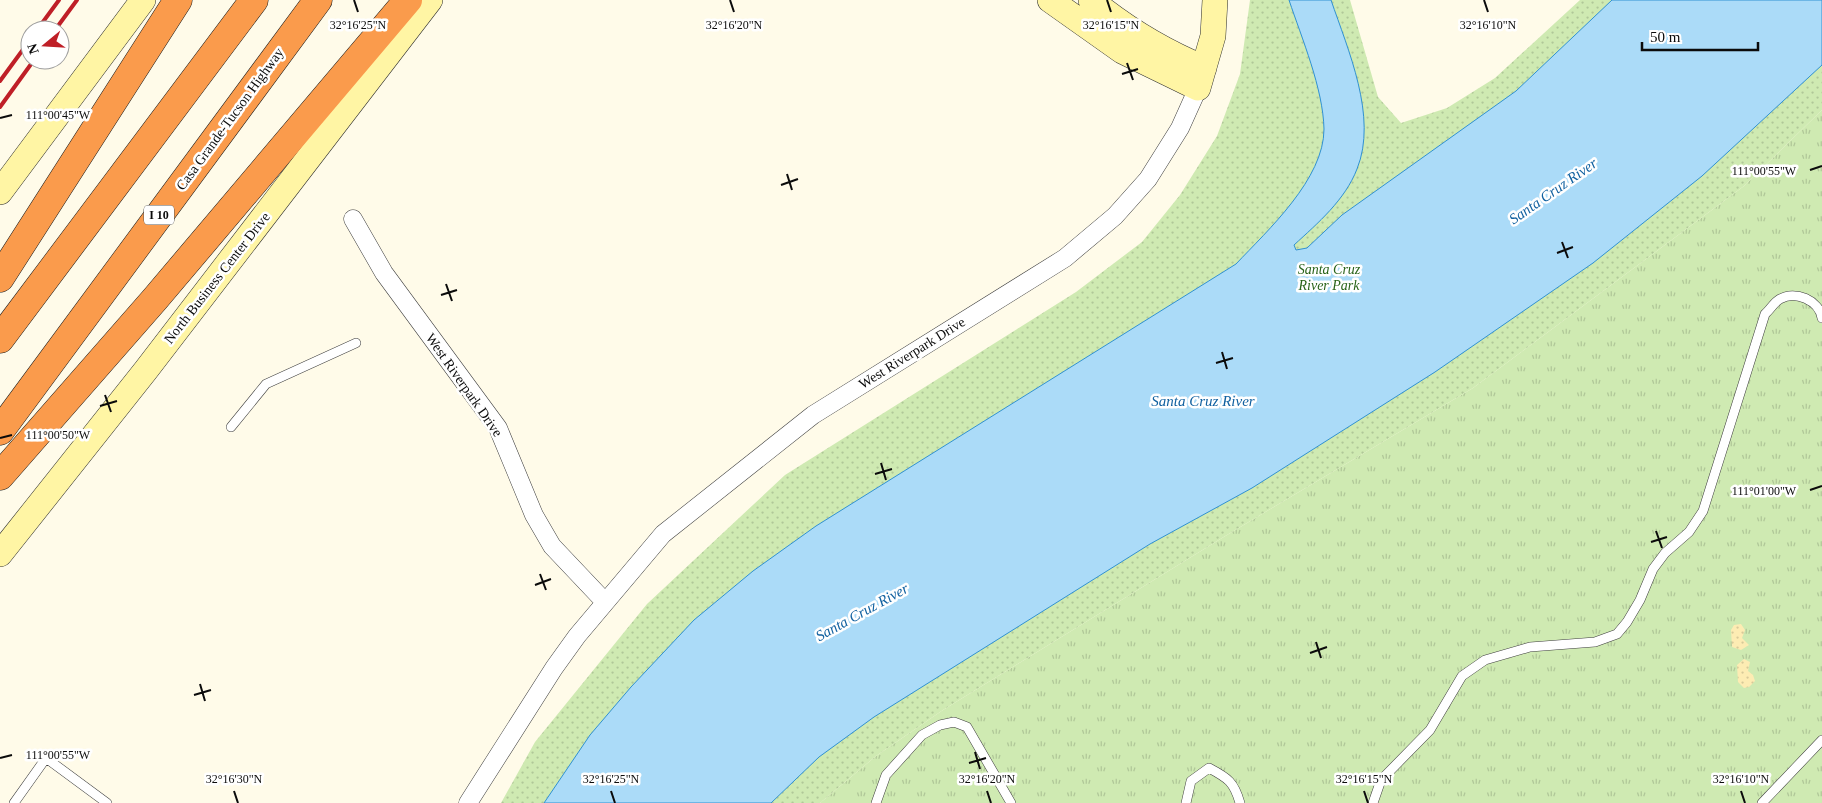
<svg xmlns="http://www.w3.org/2000/svg" width="1822" height="803" font-family="Georgia,serif">
  <style>
    .grass { fill: url(#grass-tufts) }
    .sand { fill: url(#sand-dots) }
    .park { fill: url(#park-dots) }
    .water { fill: #abdbf8; stroke: #3091d2 }
    .lines { fill: none; stroke-linecap: round; stroke-linejoin: round }
    .lane-casing { stroke: #3e3e3e; stroke-width: 10 }
    .street-casing { stroke: #3e3e3e; stroke-width: 19 }
    .secondary-casing { stroke: #2d2d2d; stroke-width: 26 }
    .highway-casing { stroke: #1c1c1c; stroke-width: 29 }
    .lane { stroke: #fff; stroke-width: 9 }
    .street { stroke: #fff; stroke-width: 18 }
    .secondary { stroke: #fff5a4; stroke-width: 25 }
    .highway { stroke: #fa9b4c; stroke-width: 28 }
    .rail { stroke: #bf1f27; stroke-width: 4 }
    .ticks { fill: none; stroke: #0b0b0b; stroke-width: 2 }
    .labels { text-anchor: middle; dominant-baseline: central; stroke-width: 5; stroke-linejoin: round; paint-order: stroke }
    .shield { fill: #fff; stroke: #545454; stroke-width: 1 }
    .shield-label { font-size: 12px; font-weight: bold; fill: #0b0b0b }
    .street-label { font-size: 14px; fill: #0b0b0b; stroke: #fff }
    .park-label { font-size: 14px; font-style: italic; fill: #29641a; stroke: #fff }
    .water-label { font-size: 15px; font-style: italic; fill: #1161a0; stroke: #fff }
    .ticks-label { font-size: 12px; text-anchor: middle; fill: #0b0b0b; stroke: #fff; stroke-width: 5; stroke-linejoin: round; paint-order: stroke }
  </style>
  <defs>
    <pattern id="grass-tufts" width="24" height="20" patternUnits="userSpaceOnUse" patternTransform="scale(1.25)"><rect width="24" height="20" fill="#cfeab2"/><path d="M3 7l-1-3M5 7V3M7 7l1-3M15 17l-1-3M17 17v-4M19 17l1-3" fill="none" stroke="#b0c798"/></pattern>
    <pattern id="sand-dots" width="8" height="8" patternUnits="userSpaceOnUse" patternTransform="scale(1.25)"><rect width="8" height="8" fill="#fdecb3"/><path d="M2 2h.1M6 6h.1" fill="none" stroke="#d8c999" stroke-width="1.8" stroke-linecap="round"/></pattern>
    <pattern id="park-dots" width="8" height="8" patternUnits="userSpaceOnUse" patternTransform="scale(1.25)"><rect width="8" height="8" fill="#cfeab2"/><path d="M2 2h.1M6 6h.1" fill="none" stroke="#b0c798" stroke-width="1.8" stroke-linecap="round"/></pattern>
  </defs>
  <rect width="100%" height="100%" fill="#fffbe9"/>
  <!-- grass -->
  <path class="grass" d="M1822,110V803H820L876,756L943,710L1222,538L1473,388L1744,186Z"/>
  <!-- sand -->
  <path class="sand" d="M1741,624L1745,630L1742,638L1749,645L1741,650L1732,647L1731,630L1734,625Z
    M1744,659L1750,662L1748,671L1753,675L1755,681L1749,687L1744,688L1738,682L1737,665Z"/>
  <!-- park -->
  <path class="park" d="M1250,0H1350L1378,97L1401,123L1447,108L1495,78L1580,0H1822V110L1744,186L1473,388L1222,538L943,710L876,756L820,803H501L535,742L647,604L785,475L1076,292L1142,242L1180,195L1217,136L1240,74Z"/>
  <!-- water -->
  <path class="water" d="M1289,0H1331C1348,50 1378,117 1357,169C1345,200 1318,223 1294,245L1296,250L1307,248L1342,215L1516,91L1612,0H1822V65L1702,176L1593,263L1435,372L1323,443L1252,488L1150,544L874,717L819,757L771,803H544L590,735L631,687L694,620L753,571L816,526L1236,264C1268,230 1324,179 1324,129C1323,88 1302,39 1289,0Z"/>
  <g class="lines">
    <!-- lane casing -->
    <g class="lane-casing">
      <path id="lane" d="M231,427L266,384L356,343
        M14,803L46,758L107,803
        M876,803L886,775L922,735L940,725L954,722L967,727L1011,803
        M1186,803L1191,781L1209,768C1228,778 1234,782 1240,803
        M1373,803L1381,780L1430,730L1462,676L1485,660L1530,647L1595,642L1617,634L1627,622L1640,600L1653,569L1665,553L1689,532L1703,511L1765,314C1770,310 1774,302 1780,299C1795,290 1819,300 1822,318
        M1762,803L1822,740"/>
    </g>
    <!-- street casing -->
    <g class="street-casing">
      <path id="street" d="M353,219L384,273L498,428L534,515L552,546L605,602
        M468,803L554,668L577,636L663,534L813,415L1065,258L1115,216L1148,179L1180,128L1198,88"/>
    </g>
    <!-- secondary casing -->
    <g class="secondary-casing">
      <path id="secondary" d="M1050,0L1122,51L1198,88L1213,36L1215,0
        M1091,0C1125,28 1163,51 1204,68
        M0,192L143,0
        M0,554L146,370L430,0"/>
    </g>
    <!-- highway casing -->
    <g class="highway-casing">
      <path id="highway" d="M0,278L178,0
        M0,339L254,0
        M0,431L318,0
        M0,476L155,299L408,0"/>
    </g>
    <!-- lane -->
    <use href="#lane" class="lane"/>
    <!-- street -->
    <use href="#street" class="street"/>
    <!-- secondary -->
    <use href="#secondary" class="secondary"/>
    <!-- highway -->
    <use href="#highway" class="highway"/>
    <!-- rail -->
    <path class="rail" d="M37,30L59,0
      M55,30L77,0
      M0,81L30,40
      M0,107L34,60"/>
  </g>
  <!-- ticks -->
  <path class="ticks" d="M354,0L358,12M730,0L734,12M1107,0L1111,12M1484,0L1488,12M1127,63L1133,80M1122,74L1138,69M0,118L12,115M1810,170L1822,166M787,174L792,190M781,185L798,179M1562,242L1568,258M1557,253L1573,247M446,284L452,301M441,295L457,290M1222,352L1227,369M1216,363L1233,358M105,395L111,412M100,406L117,401M0,438L12,435M881,463L886,480M875,474L892,469M1810,490L1822,486M1656,531L1662,548M1651,542L1667,537M540,574L546,590M535,585L551,579M1316,642L1321,658M1310,653L1327,647M200,684L205,701M194,695L211,690M975,752L980,769M0,758L12,755M969,763L986,758M234,791L238,803M611,791L615,803M987,791L991,803M1364,791L1368,803M1741,791L1745,803"/>
  <g class="labels">
    <!-- shield labels -->
    <rect class="shield" x="144" y="205.5" width="30" height="19" rx="4"/>
    <g class="shield-label">
      <text x="159" y="215">I 10</text>
    </g>
    <!-- street labels -->
    <g class="street-label">
      <text transform="translate(230 119) rotate(-54)">Casa Grande-Tucson Highway</text>
      <text transform="translate(217 278) rotate(-52)">North Business Center Drive</text>
      <text transform="translate(912 353) rotate(-32)">West Riverpark Drive</text>
      <text transform="translate(464 385) rotate(55)">West Riverpark Drive</text>
    </g>
    <!-- park labels -->
    <g class="park-label">
      <text x="1329" y="269">Santa Cruz<tspan x="1329" dy="16">River Park</tspan></text>
    </g>
    <!-- water labels -->
    <g class="water-label">
      <text transform="translate(1553 191) rotate(-35)">Santa Cruz River</text>
      <text x="1203" y="401">Santa Cruz River</text>
      <text transform="translate(862 612) rotate(-29)">Santa Cruz River</text>
    </g>
  </g>
  <g class="ticks-label">
    <text x="358" y="29">32°16'25"N</text>
    <text x="734" y="29">32°16'20"N</text>
    <text x="1111" y="29">32°16'15"N</text>
    <text x="1488" y="29">32°16'10"N</text>
    <text x="58" y="119">111°00'45"W</text>
    <text x="1764" y="175">111°00'55"W</text>
    <text x="58" y="439">111°00'50"W</text>
    <text x="1764" y="495">111°01'00"W</text>
    <text x="58" y="759">111°00'55"W</text>
    <text x="987" y="783">32°16'20"N</text>
    <text x="234" y="783">32°16'30"N</text>
    <text x="611" y="783">32°16'25"N</text>
    <text x="1364" y="783">32°16'15"N</text>
    <text x="1741" y="783">32°16'10"N</text>
  </g>
  <!-- north arrow -->
  <g transform="translate(45 45) rotate(252)"><circle r="24" fill="#ffffff" stroke="#9d9d9d"/>
  <path d="M0-4L9 19L0 12L-9 19Z" fill="#bf1f27"/>
  <text y="-8" font-size="14" font-weight="bold" text-anchor="middle" fill="#0b0b0b">N</text>
  </g>
  <!-- scale -->
  <path d="M1642 42v8h116v-8" fill="none" stroke="#0b0b0b" stroke-width="2.5"/>
  <text x="1650" y="42" font-size="15" fill="#0b0b0b" stroke="#ffffff" stroke-width="4" paint-order="stroke">50 m</text>
</svg>
